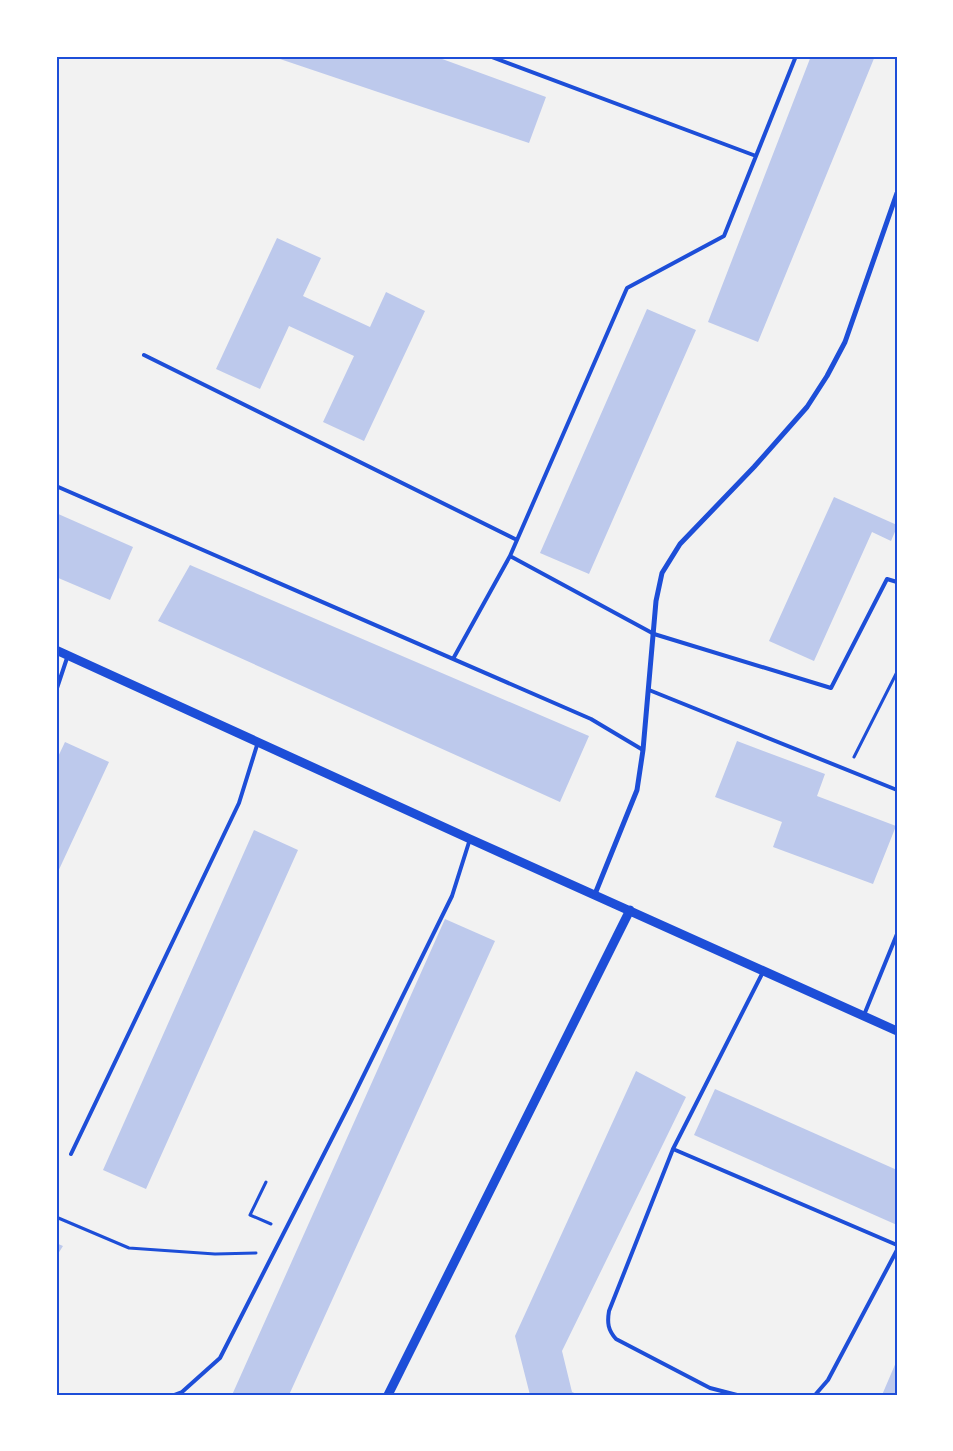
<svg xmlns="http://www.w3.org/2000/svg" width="953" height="1451" font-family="Roboto,sans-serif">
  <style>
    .building { fill: #bdc9ec }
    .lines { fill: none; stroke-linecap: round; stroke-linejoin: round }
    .path { stroke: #1d4ed8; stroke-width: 3 }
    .service { stroke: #1d4ed8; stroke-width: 4 }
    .minor { stroke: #1d4ed8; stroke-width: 5 }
    .tertiary { stroke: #1d4ed8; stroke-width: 9 }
    .neatline { fill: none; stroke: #1d4ed8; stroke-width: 2 }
  </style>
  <rect width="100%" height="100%" fill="#f2f2f2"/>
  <!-- building -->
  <path class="building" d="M278,56H434L546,97L529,143L277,58Z
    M811,56H875L758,342L708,322Z
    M277,238L321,258L303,296L370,327L386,292L425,311L364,441L323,422L354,356L289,326L260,389L216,369Z
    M647,309L696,330L589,574L540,553Z
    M834,497L897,525V527L891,541L872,532L814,661L769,641Z
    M56,513L133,547L110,600L56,577Z
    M190,565L589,736L560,802L158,621Z
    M737,741L825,774L817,796L896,826L873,884L773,847L782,822L715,797Z
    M65,742L109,762L56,876V761Z
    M254,830L298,850L146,1189L103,1170Z
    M445,919L495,941L289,1395H232Z
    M636,1071L686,1097L562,1351L572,1392L579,1395H530L515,1336Z
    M715,1089L897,1170V1225L694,1135Z
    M56,1243L63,1246L56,1257Z
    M897,1360V1395H882Z"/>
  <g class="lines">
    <!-- path -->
    <path class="path" d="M854,757L897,672
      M266,1182L250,1215L271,1224
      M56,1217L129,1248L215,1254L256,1253"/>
    <!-- service -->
    <path class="service" d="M489,56L756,156
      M796,56L724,236L627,288L510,556L654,634L831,688L887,579L897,582
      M144,355L517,540
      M56,486L591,719L643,750
      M453,659L510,556
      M649,690L897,790
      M56,691L68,655
      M864,1015L897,934
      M673,1149L764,970
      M71,1154L239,803L258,742
      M174,1395L182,1392L220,1358L351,1101L452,896L470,839
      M737,1395L710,1388L616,1339C608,1330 607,1323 609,1311L673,1149L897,1245
      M815,1395L828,1380L897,1250"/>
    <!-- minor -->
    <path class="minor" d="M595,894L637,790L643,750L656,601L662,573L680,544L754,467L807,407L827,376L845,342L897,193"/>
    <!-- tertiary -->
    <path class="tertiary" d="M56,650L470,839L897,1031
      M388,1395L630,910"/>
  </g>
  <!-- border -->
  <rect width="953" height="1451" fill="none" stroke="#ffffff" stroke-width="115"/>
  <rect x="58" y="58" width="838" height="1336" class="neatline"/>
</svg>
